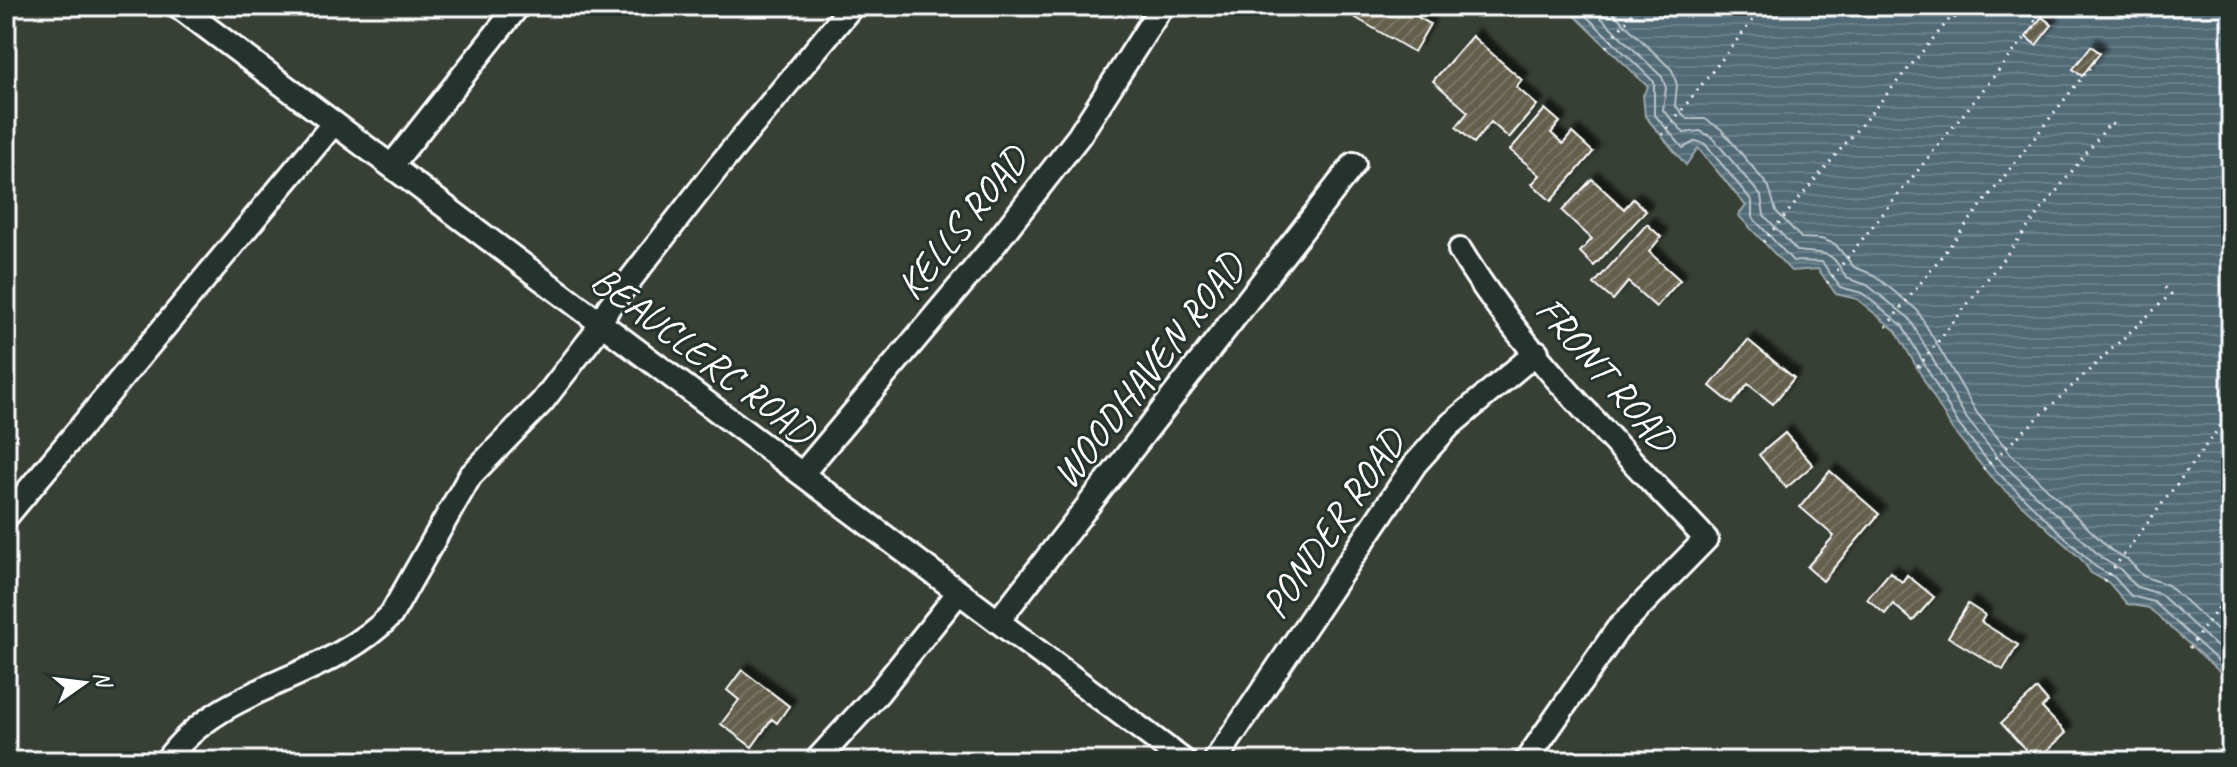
<svg xmlns="http://www.w3.org/2000/svg" width="2237" height="767" font-family="Caveat,sans-serif">
  <style>
    .water { fill: url(#water-rules); stroke: #97a6ad; stroke-width: 2 }
    .lines { fill: none; stroke-linecap: round; stroke-linejoin: round }
    .shore { stroke: #b9c3c8; stroke-width: 2 }
    .building { fill: url(#building-hatch); stroke: #fff; stroke-width: 2; filter: url(#shadow) }
    .minor-casing { stroke: #fff; stroke-width: 28 }
    .path { stroke: #fff; stroke-width: 3; stroke-dasharray: 2 6; stroke-linecap: butt }
    .minor { stroke: #26332d; stroke-width: 22 }
    .labels { text-anchor: middle; dominant-baseline: central; stroke-width: 6; stroke-linejoin: round; paint-order: stroke }
    .street-label { font-size: 40px; fill: #fff; stroke: #26332d }
  </style>
  <defs>
    <pattern id="water-rules" width="6" height="5" patternUnits="userSpaceOnUse" patternTransform="scale(2)"><rect width="6" height="5" fill="#516a76"/><path d="M0 2.5h6" fill="none" stroke="#6b808b"/></pattern>
    <pattern id="building-hatch" width="6" height="6" patternUnits="userSpaceOnUse" patternTransform="scale(2)"><rect width="6" height="6" fill="#635e4c"/><path d="M-1 1l2-2M0 6l6-6M5 7l2-2" fill="none" stroke="#7a7667"/></pattern>
    <filter id="shadow"><feDropShadow dx="7" dy="-7" stdDeviation="2" flood-color="#0009"/></filter>
  </defs>
  <rect width="100%" height="100%" fill="#384036"/>
  <filter id="ink" filterUnits="userSpaceOnUse"><feTurbulence type="fractalNoise" baseFrequency=".0125" numOctaves="2"/><feDisplacementMap in="SourceGraphic" scale="16" xChannelSelector="R" yChannelSelector="G"/><feConvolveMatrix kernelMatrix="1 2 1 2 8 2 1 2 1" color-interpolation-filters="sRGB"/></filter>
  <g filter="url(#ink)">
    <!-- water -->
    <path class="water" d="M1565,6H2231V682L2149,608L2127,604L2109,583L2091,573L2081,559L1990,476L1952,429L1896,331L1857,299L1836,294L1818,269L1791,271L1738,215L1746,206L1698,148L1686,165L1645,116L1643,95L1648,87Z"/>
    <g class="lines">
      <!-- shore -->
      <path class="shore" d="M1576,6L1654,82V114L1683,148L1696,141L1705,144L1752,201V217L1793,261L1822,262L1840,287L1862,293L1902,325L1959,425L1996,471L2096,567L2114,577L2131,596L2154,602L2231,673
        M1589,6L1662,77L1666,88L1663,110L1684,133L1700,131L1712,137L1761,196L1764,215L1797,251C1826,255 1830,247 1846,278L1867,285L1909,318L1967,419L2003,464L2103,559L2120,569L2137,587L2160,594L2231,660
        M1606,6L1672,70L1677,85L1675,105L1687,119H1705L1721,129L1769,187L1776,211L1801,238L1821,239L1835,244L1854,267L1874,275L1917,310L1977,413L2012,455L2111,550L2128,560L2143,576L2168,585L2231,643"/>
    </g>
    <!-- building -->
    <path class="building" d="M1347,6H1398L1430,24L1414,52L1344,11Z
      M1953,6L1962,9L1955,18L1948,12Z
      M2042,17L2052,25L2036,45L2026,37Z
      M1472,36L1522,80L1516,87L1537,105L1509,138L1491,122L1474,143L1456,127L1468,112L1433,81Z
      M2091,46L2100,53L2082,76L2073,69Z
      M1545,109L1560,122L1551,133L1563,144L1572,133L1593,152L1551,201L1532,184L1540,175L1510,150Z
      M1592,179L1624,209L1633,199L1646,211L1594,266L1580,252L1592,239L1562,211Z
      M1647,224L1661,237L1649,252L1680,280L1656,307L1628,282L1613,300L1594,284Z
      M1748,340L1794,378L1773,404L1748,384L1732,404L1710,386Z
      M1785,433L1813,465L1786,488L1759,455Z
      M1830,471L1879,514L1823,581L1807,567L1834,536L1800,507Z
      M1890,572L1902,582L1907,575L1934,597L1913,621L1893,604L1885,614L1867,599Z
      M1968,604L1985,615L1981,622L2018,645L2003,670L1948,637Z
      M742,670L789,706L777,723L772,719L752,747L721,724L739,700L727,690Z
      M2037,689L2048,702L2042,708L2066,733L2036,761L2001,723Z"/>
    <g class="lines">
      <!-- minor casing -->
      <g class="minor-casing">
        <path id="minor" d="M178,6L1184,761
          M392,165L518,6
          M1460,250C1522,353 1624,451 1706,539L1617,630L1526,761
          M802,474L991,249L1079,136L1162,6
          M6,517L334,123
          M998,621L1354,164
          M166,761C222,682 327,682 391,615L470,476L542,402L593,336L609,307L718,167L852,6
          M816,761L879,692L959,592
          M1215,761L1415,464L1450,425L1537,352"/>
      </g>
      <!-- path -->
      <path class="path" d="M1606,47L1638,6
        M1662,135L1764,6
        M1763,242L1953,15
        M1827,283L2037,23L2032,19
        M1886,327L2094,62
        M1918,367L2110,123L2116,127
        M1983,469L2171,294L2162,284
        M2104,581L2231,412
        M2189,648L2231,591"/>
      <!-- minor -->
      <use href="#minor" class="minor"/>
    </g>
  </g>
  <g class="labels">
    <!-- street labels -->
    <g class="street-label">
      <text transform="translate(962 223) rotate(-51)">KELLS ROAD</text>
      <text transform="translate(703 355) rotate(37)">BEAUCLERC ROAD</text>
      <text transform="translate(1148 371) rotate(-52)">WOODHAVEN ROAD</text>
      <text transform="translate(1606 374) rotate(49)">FRONT ROAD</text>
      <text transform="translate(1333 524) rotate(-55)">PONDER ROAD</text>
    </g>
  </g>
  <!-- margin -->
  <rect width="2237" height="767" fill="none" stroke="#26332d" stroke-width="32"/>
  <rect x="16" y="16" width="2205" height="735" fill="none" stroke="#fff" stroke-width="3" filter="url(#ink)"/>
  <!-- north arrow -->
  <g transform="translate(84 683) rotate(76)" stroke="#26332d" stroke-width="6" paint-order="stroke">
  <path d="M0-6L14 30L0 20L-14 30Z" fill="#ffffff"/>
  <text y="-12" font-size="22" font-weight="bold" text-anchor="middle" fill="#ffffff">N</text>
  </g>
</svg>
